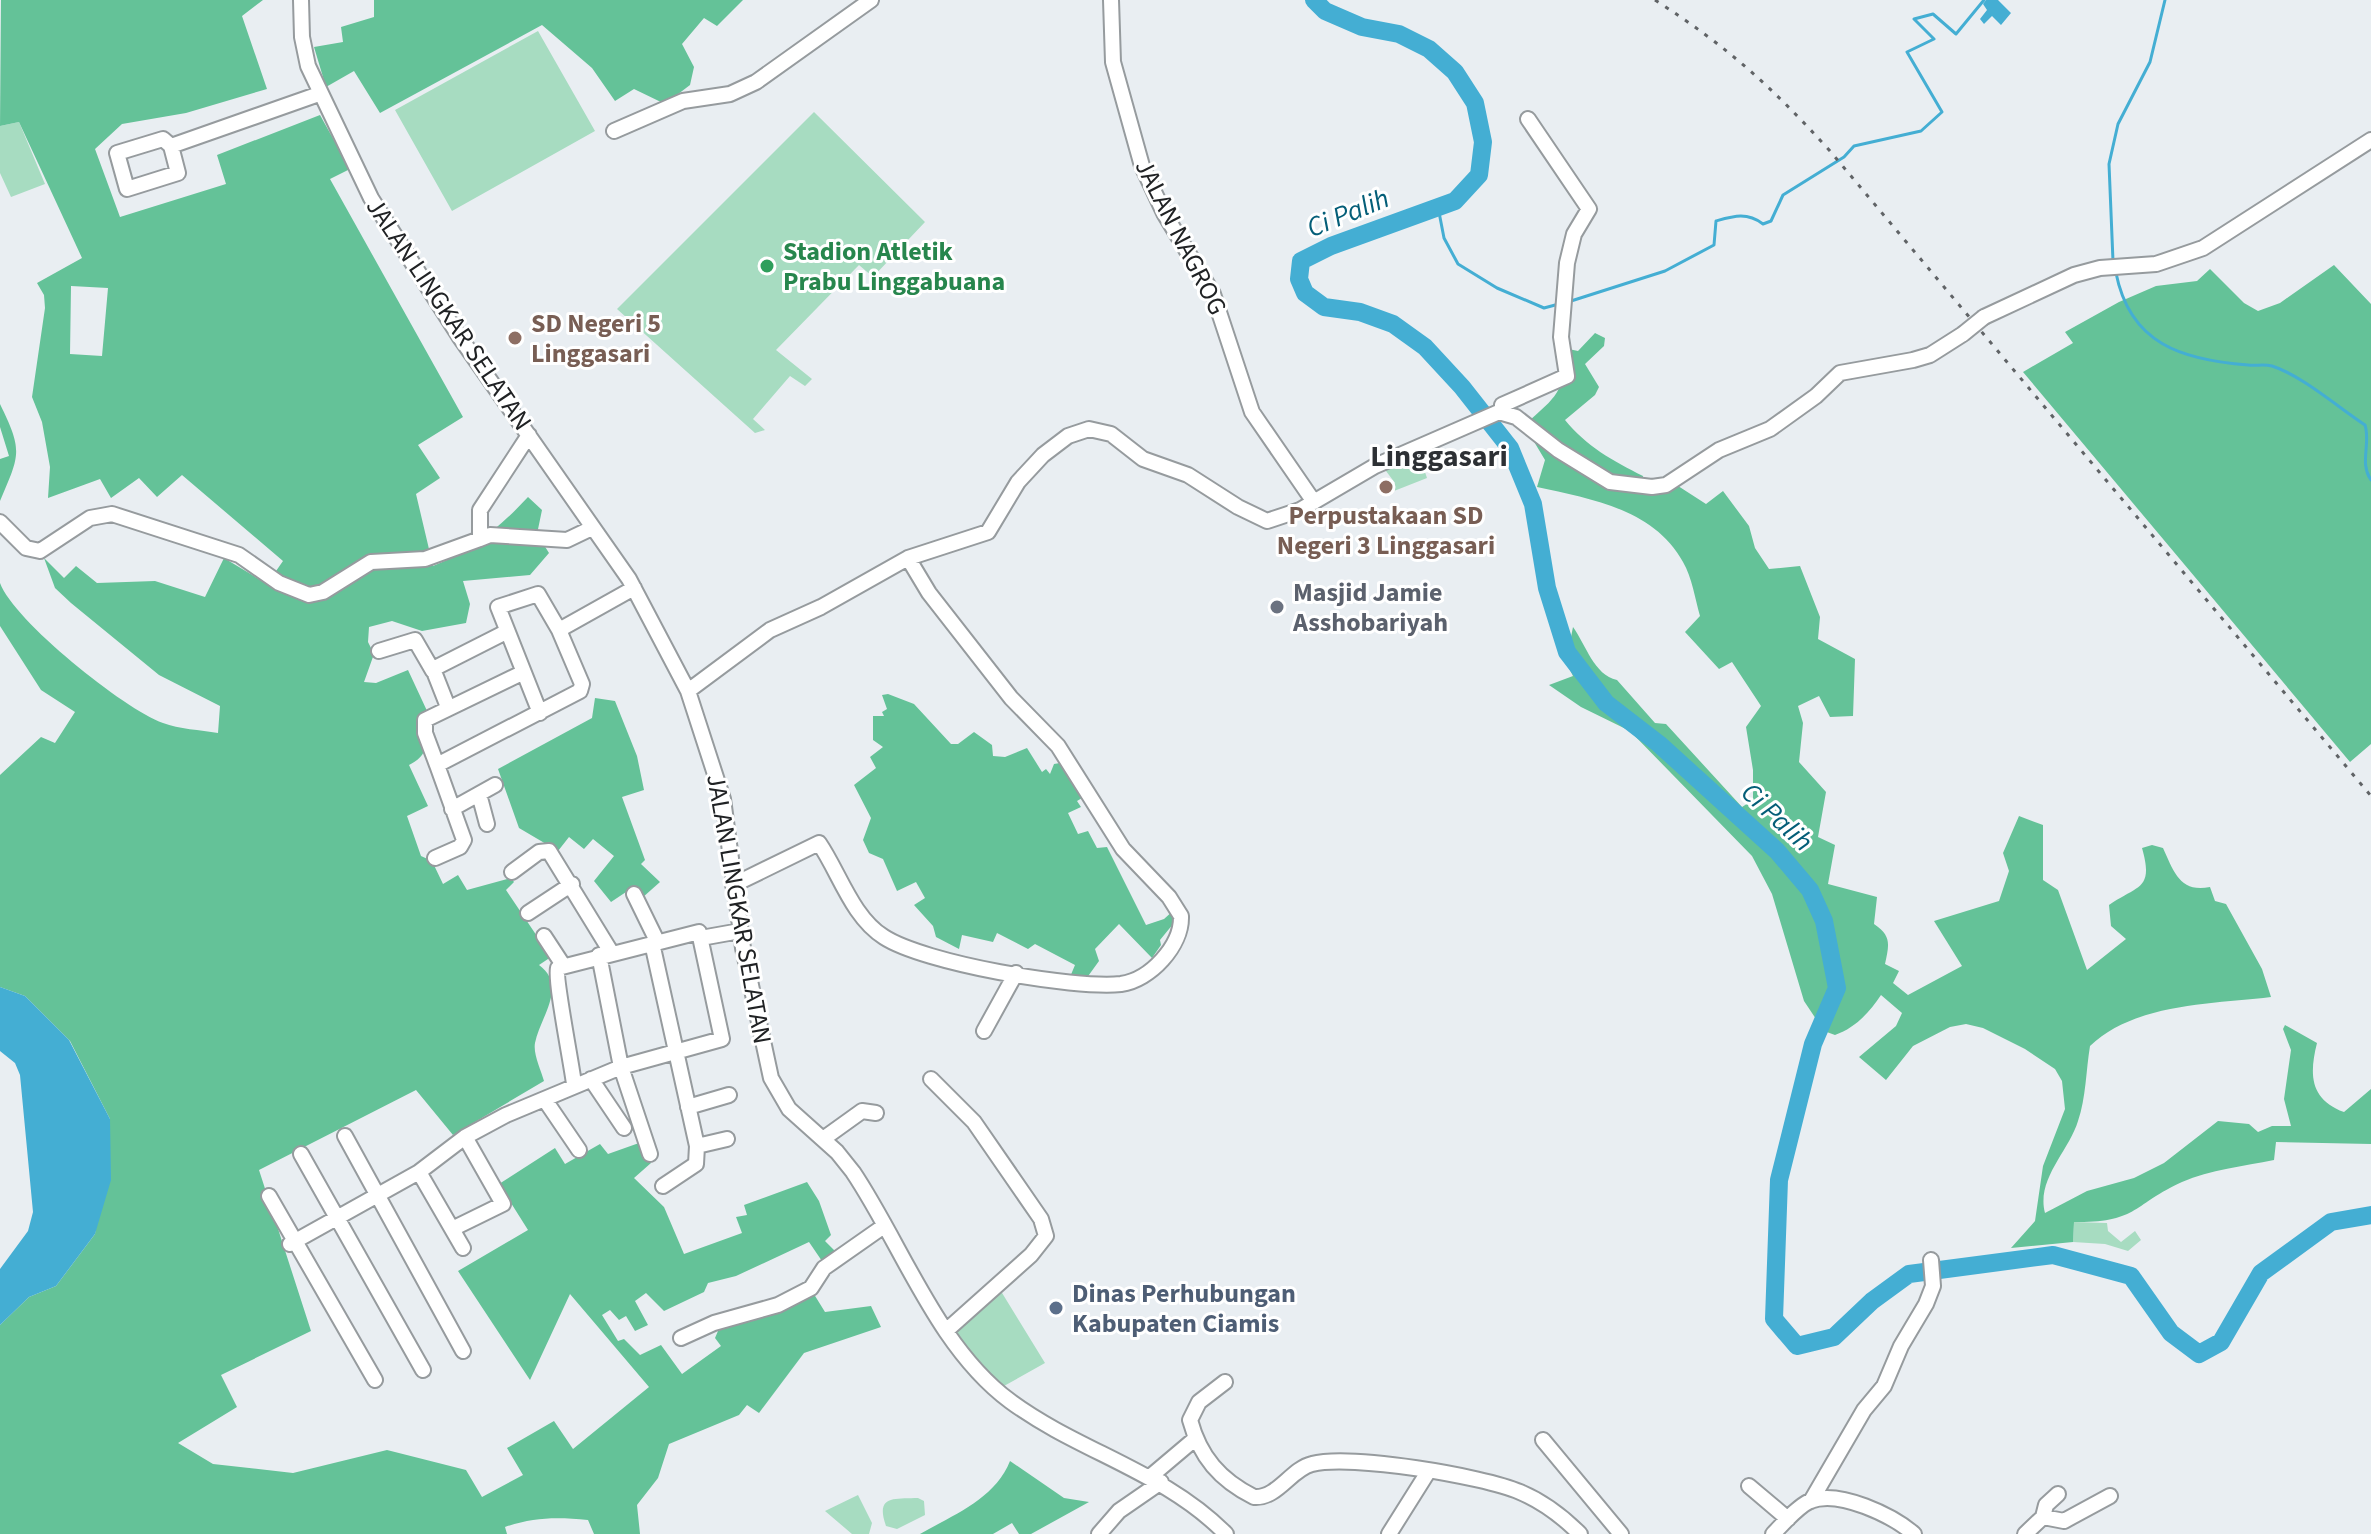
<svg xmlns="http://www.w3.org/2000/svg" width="2371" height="1534" font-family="'Source Sans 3',sans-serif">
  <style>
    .green { fill: #a7dcc1 }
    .forest { fill: #64c298; fill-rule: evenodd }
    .water { fill: #44aed3 }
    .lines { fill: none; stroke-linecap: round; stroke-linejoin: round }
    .stream { stroke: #44aed3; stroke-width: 3 }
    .river { stroke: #44aed3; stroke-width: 18 }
    .minor-casing { stroke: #969b9e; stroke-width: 18 }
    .minor { stroke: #fff; stroke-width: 14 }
    .rail { stroke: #606366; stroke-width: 3; stroke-dasharray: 4 8; stroke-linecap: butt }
    .minor-bridge-casing { stroke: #969b9e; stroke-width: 18; stroke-linecap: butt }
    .minor-bridge { stroke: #fff; stroke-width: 14 }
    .leisure-dot { fill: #2e9e5b; stroke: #fff; stroke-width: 3 }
    .education-dot { fill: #8d6e63; stroke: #fff; stroke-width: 3 }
    .worship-dot { fill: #6b7280; stroke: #fff; stroke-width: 3 }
    .service-dot { fill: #5c6f8a; stroke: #fff; stroke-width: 3 }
    .labels { text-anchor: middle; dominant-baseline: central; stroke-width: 6; stroke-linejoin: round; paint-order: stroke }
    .street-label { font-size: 26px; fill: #202224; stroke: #fff }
    .leisure-label { font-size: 26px; font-weight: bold; fill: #27864d; stroke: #fff; text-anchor: start }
    .education-label { font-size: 26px; font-weight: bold; fill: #785e54; stroke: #fff; text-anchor: start }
    .worship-label { font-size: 26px; font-weight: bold; fill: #5b616d; stroke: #fff; text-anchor: start }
    .service-label { font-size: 26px; font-weight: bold; fill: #4e5e75; stroke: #fff; text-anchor: start }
    .water-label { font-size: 28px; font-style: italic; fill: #045e78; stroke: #fff }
    .quarter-label { font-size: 30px; font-weight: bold; fill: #2d3034; stroke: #fff }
  </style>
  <rect width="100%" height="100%" fill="#e9eef2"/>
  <!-- green -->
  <path class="green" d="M538,31L595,131L452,211L395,110Z
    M814,112L925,222L873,277L859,265L776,350L812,379L805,386L790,376L753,419L765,430L755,433L617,309Z
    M19,122L45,184L11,197L0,173V126Z
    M1418,451L1427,478L1394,491L1391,485L1395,483L1383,467Z
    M2074,1222L2107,1223L2108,1231L2121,1242L2135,1231L2141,1240L2128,1251L2105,1244L2073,1242Z
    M999,1288L1045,1363L1004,1386L996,1384L953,1331Z
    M858,1495L872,1523L869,1534H852L825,1511Z
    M918,1498L924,1501L925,1515L897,1529L886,1526C875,1495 894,1499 918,1498Z"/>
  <!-- forest -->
  <path class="forest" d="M1,0H263L242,16L267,89L186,113L122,124L95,149L120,217L226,184L217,155L320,115L350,169L330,179L463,417L418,445L440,478L416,494L433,566C472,551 500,527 528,497L542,510L537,534L549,553L530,575L463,581L470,604L466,623L422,631L392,621L369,627L368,642L374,654L364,682L376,683L408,670L428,713L419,717C424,740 434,752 409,765L428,806L407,816L421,856L432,861L443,884L458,875L467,890L511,878L514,882L506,890L551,957L539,965C568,986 540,1017 535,1043C533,1054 541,1070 544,1081L453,1135L416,1090L259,1170L311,1331L221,1375L237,1407L178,1443L213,1464L293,1473L387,1450L466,1470L482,1497L523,1475L507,1448L554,1421L573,1449L649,1387L570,1294L530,1380L458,1271L528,1230L499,1184L555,1148L565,1164L600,1144L608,1154L639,1143L651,1163L634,1178L664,1207L684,1254L742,1233L736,1217L747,1215L744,1205L807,1182L819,1201L831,1235L825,1241L837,1253L824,1264L809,1242L736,1276L708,1283L704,1292L664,1311L646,1293L635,1301L648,1325L635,1331L626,1316L619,1320L610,1310L602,1315L618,1341L624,1339L640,1355L661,1345L682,1374L721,1346L715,1338L718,1331L812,1291L825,1312L871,1306L881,1327L804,1353L759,1413L747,1405L739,1415L669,1444L658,1478L637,1505L640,1534H594L588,1520C557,1517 534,1517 505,1527L507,1534H0V1325L29,1297L56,1286L95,1234L110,1119L70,1041L25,996L0,987V775L41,737L55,743L75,712L41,690L0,626V583C14,621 124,709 163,723C179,729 200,730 218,733L220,706L159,675L71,603L55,588L44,558L64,578L76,566L97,583L155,581L205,597L224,558L267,584L283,561L182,475L157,497L139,478L111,498L100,479L48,498L50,467L42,422L32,397L45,308L44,295L37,283L82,258L19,122L0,126ZM71,286L108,288L102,356L70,354Z
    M374,0H743L717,26L704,18L682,44L694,67L690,85L665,104L634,89L615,101L592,68L542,25L380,113L354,71L326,87L314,47L343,42L341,27L374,17Z
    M2334,265L2371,304V744L2350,762L2023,372L2073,343L2065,332L2119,302L2156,286L2197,281L2210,269L2244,303L2258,311L2280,303Z
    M1595,333L1605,338L1604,346L1585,364L1599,387L1595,395L1565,420C1586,446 1613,461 1643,476L1642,490L1675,484L1706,504L1723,491L1749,526L1755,548L1769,569L1800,566L1820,617L1818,639L1855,659L1853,716L1830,717L1819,696L1798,706L1803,723L1799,762L1826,792L1818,837L1835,845L1828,884L1877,897L1874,924C1892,936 1889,945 1885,964L1899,971L1893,983L1908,995L1962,966L1934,921L1999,901L2009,871L2003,853L2019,816L2043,825V880L2058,890L2087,970L2126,939L2111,926L2109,905C2138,885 2154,890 2142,848L2152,845L2163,848C2174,872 2180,893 2210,887L2215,901L2226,904L2262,969L2271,997C2213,1004 2135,1003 2090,1046C2086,1070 2086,1098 2078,1121C2069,1151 2036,1179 2045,1213L2087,1191L2134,1178L2164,1163L2218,1121L2249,1124L2258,1132L2272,1126H2291L2284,1099L2291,1050L2283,1029L2285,1025L2317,1043C2309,1075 2310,1099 2344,1112L2371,1089V1144L2276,1142L2274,1160C2244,1166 2210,1170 2182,1182C2133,1204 2138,1223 2074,1222L2073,1242L2011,1248L2035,1221L2043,1166L2065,1109L2062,1081L2055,1069L2025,1049L1983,1028L1966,1024L1950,1027L1913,1046L1886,1080L1859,1057L1896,1026L1902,1013L1881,995C1869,1013 1855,1028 1835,1035L1824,1031L1804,1001L1772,894L1752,856L1630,731L1581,707L1549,685L1573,676L1566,662L1573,627C1586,645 1594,675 1617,680L1655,723L1666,724L1742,807L1753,800V770L1746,727L1761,706L1732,662L1719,669L1685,632L1700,616C1695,599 1692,577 1683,562C1654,509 1591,499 1537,487L1545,460L1530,435V420C1561,393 1564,389 1564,348L1578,351Z
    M0,404C23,451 20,454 0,501V459L9,456L0,427Z
    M888,694L914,704L951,744H958L974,732L992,745L993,756L1005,757L1027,748L1042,772L1046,769L1050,774L1054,764L1066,762L1087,795L1077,801L1081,807L1068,813L1078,834L1088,831L1097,848L1107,847L1146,925L1164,919L1174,910L1178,918L1160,940L1161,945L1152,958L1119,924L1095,949L1099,961L1086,979L1070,977L1075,965L1035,944L1028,949L997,933L993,942L962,935L959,949L936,937L933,926L914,905L925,898L916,882L897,891L883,859L869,853L863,840L871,818L854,785L876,768L870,757L883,747L873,740V716H884L882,712L887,709L882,695Z
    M595,698L615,701L637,756L644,790L622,797L645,860L641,864L660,882L642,898L632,888L611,902L594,881L614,856L593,839L584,849L569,837L558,851L519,828L498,769L592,718Z
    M1010,1461L1064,1498L1089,1502L1031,1534H1019L1012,1523L993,1534H920C953,1515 995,1499 1010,1461Z"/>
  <!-- water -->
  <path class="water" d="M1986,0H1998L2011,13L2001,25L1992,16L1984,24L1980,19L1987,10L1983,4Z
    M0,987L25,996L69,1040L110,1119L111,1180L95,1234L56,1286L29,1297L0,1325V1269L28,1231L33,1212L20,1075L15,1063L0,1051Z"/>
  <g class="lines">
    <!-- stream -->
    <path class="stream" d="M1438,207L1444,238L1458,264L1497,288L1544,308L1559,304
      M2113,261L2109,164L2118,124L2150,62L2165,0
      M2116,273C2130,344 2182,360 2248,365C2256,366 2264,364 2272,366C2301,375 2339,408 2365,425C2371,443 2359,463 2371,480
      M1571,301L1665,271L1714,245L1716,221C1734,216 1747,212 1763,224L1771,221L1783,195L1844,157L1854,146L1921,131L1942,112L1907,52L1934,39L1914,19L1933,14L1956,34L1984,0"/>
    <!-- river -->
    <path class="river" d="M1314,0L1325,11L1362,27L1399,34L1429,49L1455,72L1475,103L1483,142L1479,175L1455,201L1331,246L1301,261L1299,279L1305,293L1324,307L1360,312L1393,324L1425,347L1462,387L1510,448L1533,504L1547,588L1567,652L1606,703L1659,744L1777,851L1810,890L1824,921L1837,988L1813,1044L1779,1180L1774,1319L1797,1346L1834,1337L1872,1301L1909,1274L2053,1255L2131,1276L2171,1333L2199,1354L2221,1342L2261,1273L2331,1222L2371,1215"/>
    <!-- minor casing -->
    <g class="minor-casing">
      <path id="minor" d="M301,0L302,37L308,66L371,198L459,336L629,579L688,691L723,799L743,948L771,1078L789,1109L837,1152L853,1172C902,1245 937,1347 1010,1401C1079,1452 1164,1471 1226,1534
        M1111,0L1113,62L1142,166L1164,213L1213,294L1252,412L1314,502
        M614,131L683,101L730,94L756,82L871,0
        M163,139L171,146L178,173L127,189L117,153Z
        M171,146L319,94
        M1984,317L2074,275L2100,268L2156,264L2203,248L2371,140
        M1505,412L1502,405L1567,376L1561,337L1567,263L1574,234L1589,209L1528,119
        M0,522L26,548L40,551L90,518L112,514L239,555L279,583L309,595L323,592L371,562L425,559L480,539V510L529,435
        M480,539L490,535L567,540L592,528
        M379,651L415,640L433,671
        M688,691L770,630L821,607L908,558L988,532L1018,482L1043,455L1068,436L1089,429L1111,434L1143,459L1188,475L1238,507L1267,521L1300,510L1375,466L1499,412L1516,417L1558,450L1610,482L1652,487L1666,485L1719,450L1770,429L1816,396L1840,373L1913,360L1930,355L1963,334
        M448,707L433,669L506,632
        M540,713L498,607L538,594L559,630
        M437,765L425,733V720L522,673
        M479,794L487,824
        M452,809L495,785
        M435,858L460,847L464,840L437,765L580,691L582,684L559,630L634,588
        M512,872L539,852L549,851L611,952
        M733,885L819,843C839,872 852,917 884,937C924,963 1073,989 1121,984C1150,980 1182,946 1181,916L1169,897L1123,849L1058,746L1011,698L929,593L908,558
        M634,894L657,941
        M528,913L572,884
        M544,936L563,965
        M701,938L740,931
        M652,943L697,1146L696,1164L663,1186
        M599,955L621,1067L650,1154
        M984,1031L1016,973
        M591,1079L624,1128
        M931,1079L974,1122L1041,1219L1046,1236L1031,1255L947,1330
        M545,1100L579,1150
        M688,1107L729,1095
        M345,1136L463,1351
        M823,1139L862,1111L876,1113
        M697,1146L727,1139
        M301,1154L423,1370
        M419,1172L463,1248
        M269,1196L375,1380
        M452,1229L503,1204L465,1137
        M290,1244L419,1172L465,1137L506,1115L621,1067L722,1039L699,932L558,968C554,976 572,1066 574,1084
        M681,1338L714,1323L778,1305L811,1288L824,1268L884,1226
        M1225,1382L1199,1402L1190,1420C1200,1457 1220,1480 1254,1497C1277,1499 1291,1469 1312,1464C1350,1454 1483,1476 1520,1492C1544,1502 1562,1516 1580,1534
        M1543,1440L1621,1534
        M1151,1476L1196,1438
        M1749,1486L1788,1519
        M1811,1501L1864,1410L1884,1386L1901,1346L1926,1304L1933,1286L1931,1260
        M2043,1517L2046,1505L2058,1494
        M1099,1534L1119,1511L1161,1482
        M1389,1534L1428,1472
        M1773,1534C1783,1524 1797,1507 1810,1501C1839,1489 1893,1516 1914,1534
        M2025,1534L2043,1517L2064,1521L2110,1496"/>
    </g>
    <!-- minor -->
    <use href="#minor" class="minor"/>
    <!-- rail -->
    <path class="rail" d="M1655,0C1728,47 1772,87 1830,151L2371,796"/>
    <!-- minor-bridge casing -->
    <g class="minor-bridge-casing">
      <path id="minor-bridge" d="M1963,334L1984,317"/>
    </g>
    <!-- minor-bridge -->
    <use href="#minor-bridge" class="minor-bridge"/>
  </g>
  <!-- markers -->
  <circle class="leisure-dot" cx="767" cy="266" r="8"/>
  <g class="education-dot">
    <circle cx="515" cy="338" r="8"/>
    <circle cx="1386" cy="487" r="8"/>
  </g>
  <circle class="worship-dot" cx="1277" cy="607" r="8"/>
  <circle class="service-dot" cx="1056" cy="1308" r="8"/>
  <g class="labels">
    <!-- street labels -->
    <g class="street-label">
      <text transform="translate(1181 237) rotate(63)">JALAN NAGROG</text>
      <text transform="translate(449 314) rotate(56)">JALAN LINGKAR SELATAN</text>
      <text transform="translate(739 909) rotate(80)">JALAN LINGKAR SELATAN</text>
    </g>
    <!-- leisure labels -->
    <g class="leisure-label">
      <text x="783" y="251">Stadion Atletik<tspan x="783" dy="30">Prabu Linggabuana</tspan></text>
    </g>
    <!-- education labels -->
    <g class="education-label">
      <text x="531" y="323">SD Negeri 5<tspan x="531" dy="30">Linggasari</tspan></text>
      <text x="1386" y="515" text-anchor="middle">Perpustakaan SD<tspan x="1386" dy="30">Negeri 3 Linggasari</tspan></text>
    </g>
    <!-- worship labels -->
    <g class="worship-label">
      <text x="1293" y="592">Masjid Jamie<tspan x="1293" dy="30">Asshobariyah</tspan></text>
    </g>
    <!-- service labels -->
    <g class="service-label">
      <text x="1072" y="1293">Dinas Perhubungan<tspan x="1072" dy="30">Kabupaten Ciamis</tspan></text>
    </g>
    <!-- water labels -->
    <g class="water-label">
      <text transform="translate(1348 213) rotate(-22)">Ci Palih</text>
      <text transform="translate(1777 817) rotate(43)">Ci Palih</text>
    </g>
    <!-- quarter labels -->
    <g class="quarter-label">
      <text x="1439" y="456">Linggasari</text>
    </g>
  </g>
</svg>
